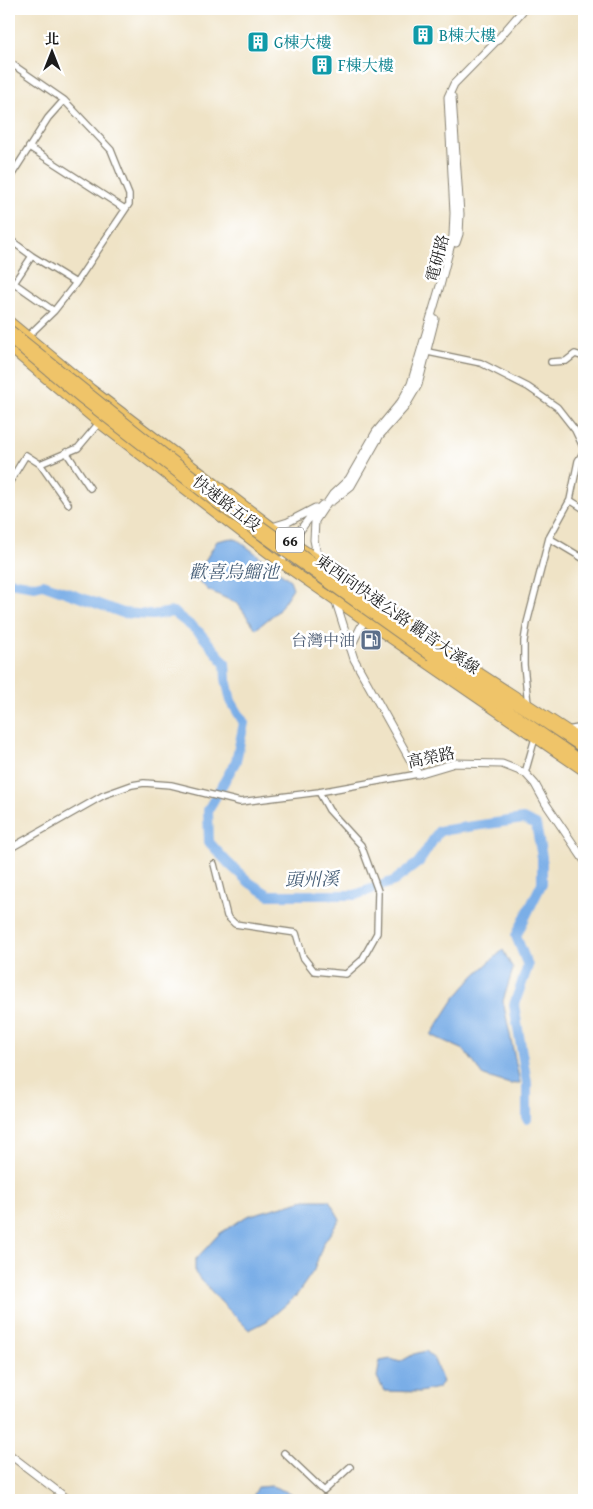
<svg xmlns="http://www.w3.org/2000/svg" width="593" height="1509" font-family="'Gentium Book Plus','Noto Serif TC',serif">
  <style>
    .water { fill: #7aaee7; stroke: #4b6582 }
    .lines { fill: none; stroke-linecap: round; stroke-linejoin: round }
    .river { stroke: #7aaee7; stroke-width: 10 }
    .minor-casing { stroke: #868071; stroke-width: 8 }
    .tertiary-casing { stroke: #868071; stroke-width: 9 }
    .primary-casing { stroke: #868071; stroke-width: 11 }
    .trunk-casing { stroke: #868071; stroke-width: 11 }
    .minor { stroke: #fff; stroke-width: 5.5 }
    .tertiary { stroke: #fff; stroke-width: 7 }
    .primary { stroke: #efc469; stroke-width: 9 }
    .trunk { stroke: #efc469; stroke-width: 9 }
    .trunk-bridge-casing { stroke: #868071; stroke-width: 11; stroke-linecap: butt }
    .trunk-bridge { stroke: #efc469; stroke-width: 9 }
    .labels { text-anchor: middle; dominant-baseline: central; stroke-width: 5; stroke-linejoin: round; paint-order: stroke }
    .shield { fill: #fff; stroke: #606060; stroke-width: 1 }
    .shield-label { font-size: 15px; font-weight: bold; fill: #1c1c1c }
    .culture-label { font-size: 16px; fill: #0d838f; stroke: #fff; text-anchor: start }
    .street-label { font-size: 16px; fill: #1c1c1c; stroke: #fff }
    .service-label { font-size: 16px; fill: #4e5e75; stroke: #fff; text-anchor: end }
    .water-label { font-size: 18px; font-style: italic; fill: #465e77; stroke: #fff }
  </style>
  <rect width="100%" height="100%" fill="#fff"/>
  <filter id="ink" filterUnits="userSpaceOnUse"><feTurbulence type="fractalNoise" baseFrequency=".02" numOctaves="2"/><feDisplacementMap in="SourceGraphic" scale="10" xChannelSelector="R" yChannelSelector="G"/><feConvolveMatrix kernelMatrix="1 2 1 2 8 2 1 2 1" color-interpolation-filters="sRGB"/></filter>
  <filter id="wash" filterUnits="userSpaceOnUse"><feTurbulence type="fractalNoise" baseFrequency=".0096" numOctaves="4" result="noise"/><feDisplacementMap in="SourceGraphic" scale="20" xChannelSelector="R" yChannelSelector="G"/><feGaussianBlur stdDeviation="1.12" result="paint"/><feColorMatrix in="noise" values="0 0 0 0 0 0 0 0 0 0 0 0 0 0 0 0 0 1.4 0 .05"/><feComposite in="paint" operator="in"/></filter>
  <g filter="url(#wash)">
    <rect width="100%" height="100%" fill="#efe3c6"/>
    <!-- water -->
    <path class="water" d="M231,538L238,540L290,580L293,588L278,611L256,629L238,604L208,590L199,581L200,569L217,541Z
      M503,950L513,969L503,1001L520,1083L510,1084L484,1076L464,1050L431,1035L454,999L475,975Z
      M304,1200H329L340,1219L323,1244L314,1270L296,1296L267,1321L249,1330L222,1303L195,1273V1260L219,1234L247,1216Z
      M426,1351L433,1357L443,1382L438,1388L420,1392L384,1391L377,1377L380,1361L391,1359L400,1362L414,1354Z
      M272,1486L290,1493L296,1500H251L258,1487Z"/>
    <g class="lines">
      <!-- river -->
      <path class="river" d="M9,582L35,586L43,584L123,613L152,615L173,612L200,633L225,663L226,679L231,701L244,723L236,761L208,810L209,842L228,863L250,883L269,895H355L394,881L419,862L439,831L523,819L536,825L542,857V883L516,936L528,966L514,1005L527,1083V1119"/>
    </g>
  </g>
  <g filter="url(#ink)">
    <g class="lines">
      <!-- minor casing -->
      <g class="minor-casing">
        <path id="minor" d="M9,62L64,100L111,150L129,195V204L76,283L54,311L28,336
          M29,147L125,209
          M9,179L48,118L64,100
          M9,239L32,256L76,283
          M32,256L14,283L54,311
          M423,351L481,363L528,387L557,407L575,430L584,449
          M551,362L566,361L575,354L584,357
          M66,452L90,488
          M40,464L68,504
          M9,483L26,455L40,464L78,448L99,423
          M570,500L584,509
          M549,538L584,559
          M528,704L524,665V641L527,623L549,538L570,500L578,461L584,451
          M567,730L584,727
          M525,773L535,738
          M9,849L104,795L132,785L144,783L171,785L240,802L319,792L418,774
          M214,864L227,916L235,924L296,933L303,957L314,971L346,974L362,960L377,933L378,891L361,845L329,810L319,792
          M284,1453L324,1491L350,1467"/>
      </g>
      <!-- tertiary casing -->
      <g class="tertiary-casing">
        <path id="tertiary" d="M452,97L460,214L459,234L456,243
          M332,501L351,486L380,435L405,407L418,385L435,319
          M272,527L288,522L315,508
          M318,559L314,540L315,521L333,494L349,479L376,432L401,402L411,384L440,286L453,236L454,213L448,97L454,84L499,38L524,9
          M281,563C292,542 304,521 322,505
          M336,602L354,659L418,774L455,763L502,764L525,773L535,784L546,804L584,860
          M350,648L366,617
          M9,1454L69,1500"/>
      </g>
      <!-- primary casing -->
      <g class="primary-casing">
        <path id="primary" d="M9,321L91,389L292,542L336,571L362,592L443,649L584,741
          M9,347L99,423L281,563L584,771"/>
      </g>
      <!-- trunk casing -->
      <g class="trunk-casing">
        <path id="trunk" d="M436,651L584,749
          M431,656L584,762
          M583,770L584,771"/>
      </g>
      <!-- minor -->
      <use href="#minor" class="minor"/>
      <!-- tertiary -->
      <use href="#tertiary" class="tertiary"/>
      <!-- primary -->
      <use href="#primary" class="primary"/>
      <!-- trunk -->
      <use href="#trunk" class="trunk"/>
      <!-- trunk-bridge casing -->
      <g class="trunk-bridge-casing">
        <path id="trunk-bridge" d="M9,329L166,455L221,497L436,651
          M9,338L82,399L216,503L431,656"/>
      </g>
      <!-- trunk-bridge -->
      <use href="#trunk-bridge" class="trunk-bridge"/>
    </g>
  </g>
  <!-- icons -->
  <defs>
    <g id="building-square" transform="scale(1.125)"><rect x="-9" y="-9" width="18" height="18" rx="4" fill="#0f9aa8" stroke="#fff"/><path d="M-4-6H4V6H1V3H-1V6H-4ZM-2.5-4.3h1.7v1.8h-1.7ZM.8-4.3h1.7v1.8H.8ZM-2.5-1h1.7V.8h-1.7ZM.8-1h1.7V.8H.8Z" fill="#fff"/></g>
    <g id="fuel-square" transform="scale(1.125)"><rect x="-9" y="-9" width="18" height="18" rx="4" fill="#5c6f8a" stroke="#fff"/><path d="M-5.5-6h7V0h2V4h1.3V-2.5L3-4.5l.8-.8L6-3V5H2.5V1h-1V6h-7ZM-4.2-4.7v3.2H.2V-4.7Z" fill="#fff"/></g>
  </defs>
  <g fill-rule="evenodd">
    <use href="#building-square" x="423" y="35"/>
    <use href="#building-square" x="258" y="42"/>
    <use href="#building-square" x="322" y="65"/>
    <use href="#fuel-square" x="371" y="640"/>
  </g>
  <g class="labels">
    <!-- shield labels -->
    <rect class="shield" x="276" y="527.5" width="28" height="25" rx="4"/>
    <g class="shield-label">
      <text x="290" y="540">66</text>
    </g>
    <!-- culture labels -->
    <g class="culture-label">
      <text x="439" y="35">B棟大樓</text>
      <text x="274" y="42">G棟大樓</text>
      <text x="338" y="65">F棟大樓</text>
    </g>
    <!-- street labels -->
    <g class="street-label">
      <text transform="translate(437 258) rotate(-75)">電研路</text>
      <text transform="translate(227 503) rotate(37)">快速路五段</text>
      <text transform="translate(398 614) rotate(35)">東西向快速公路 觀音大溪線</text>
      <text transform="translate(431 757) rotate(-12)">高榮路</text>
    </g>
    <!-- service labels -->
    <g class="service-label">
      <text x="355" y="640">台灣中油</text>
    </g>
    <!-- water labels -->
    <g class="water-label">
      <text x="234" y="571">歡喜烏鰡池</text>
      <text transform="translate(312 879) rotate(-1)">頭州溪</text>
    </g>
  </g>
  <!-- margin -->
  <rect width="593" height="1509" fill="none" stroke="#fff" stroke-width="30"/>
  <!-- north arrow -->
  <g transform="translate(52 52)" stroke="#ffffff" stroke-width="4" paint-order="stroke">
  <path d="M0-4L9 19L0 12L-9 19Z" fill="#1c1c1c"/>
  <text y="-8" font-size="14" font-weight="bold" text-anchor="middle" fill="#1c1c1c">北</text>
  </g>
</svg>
